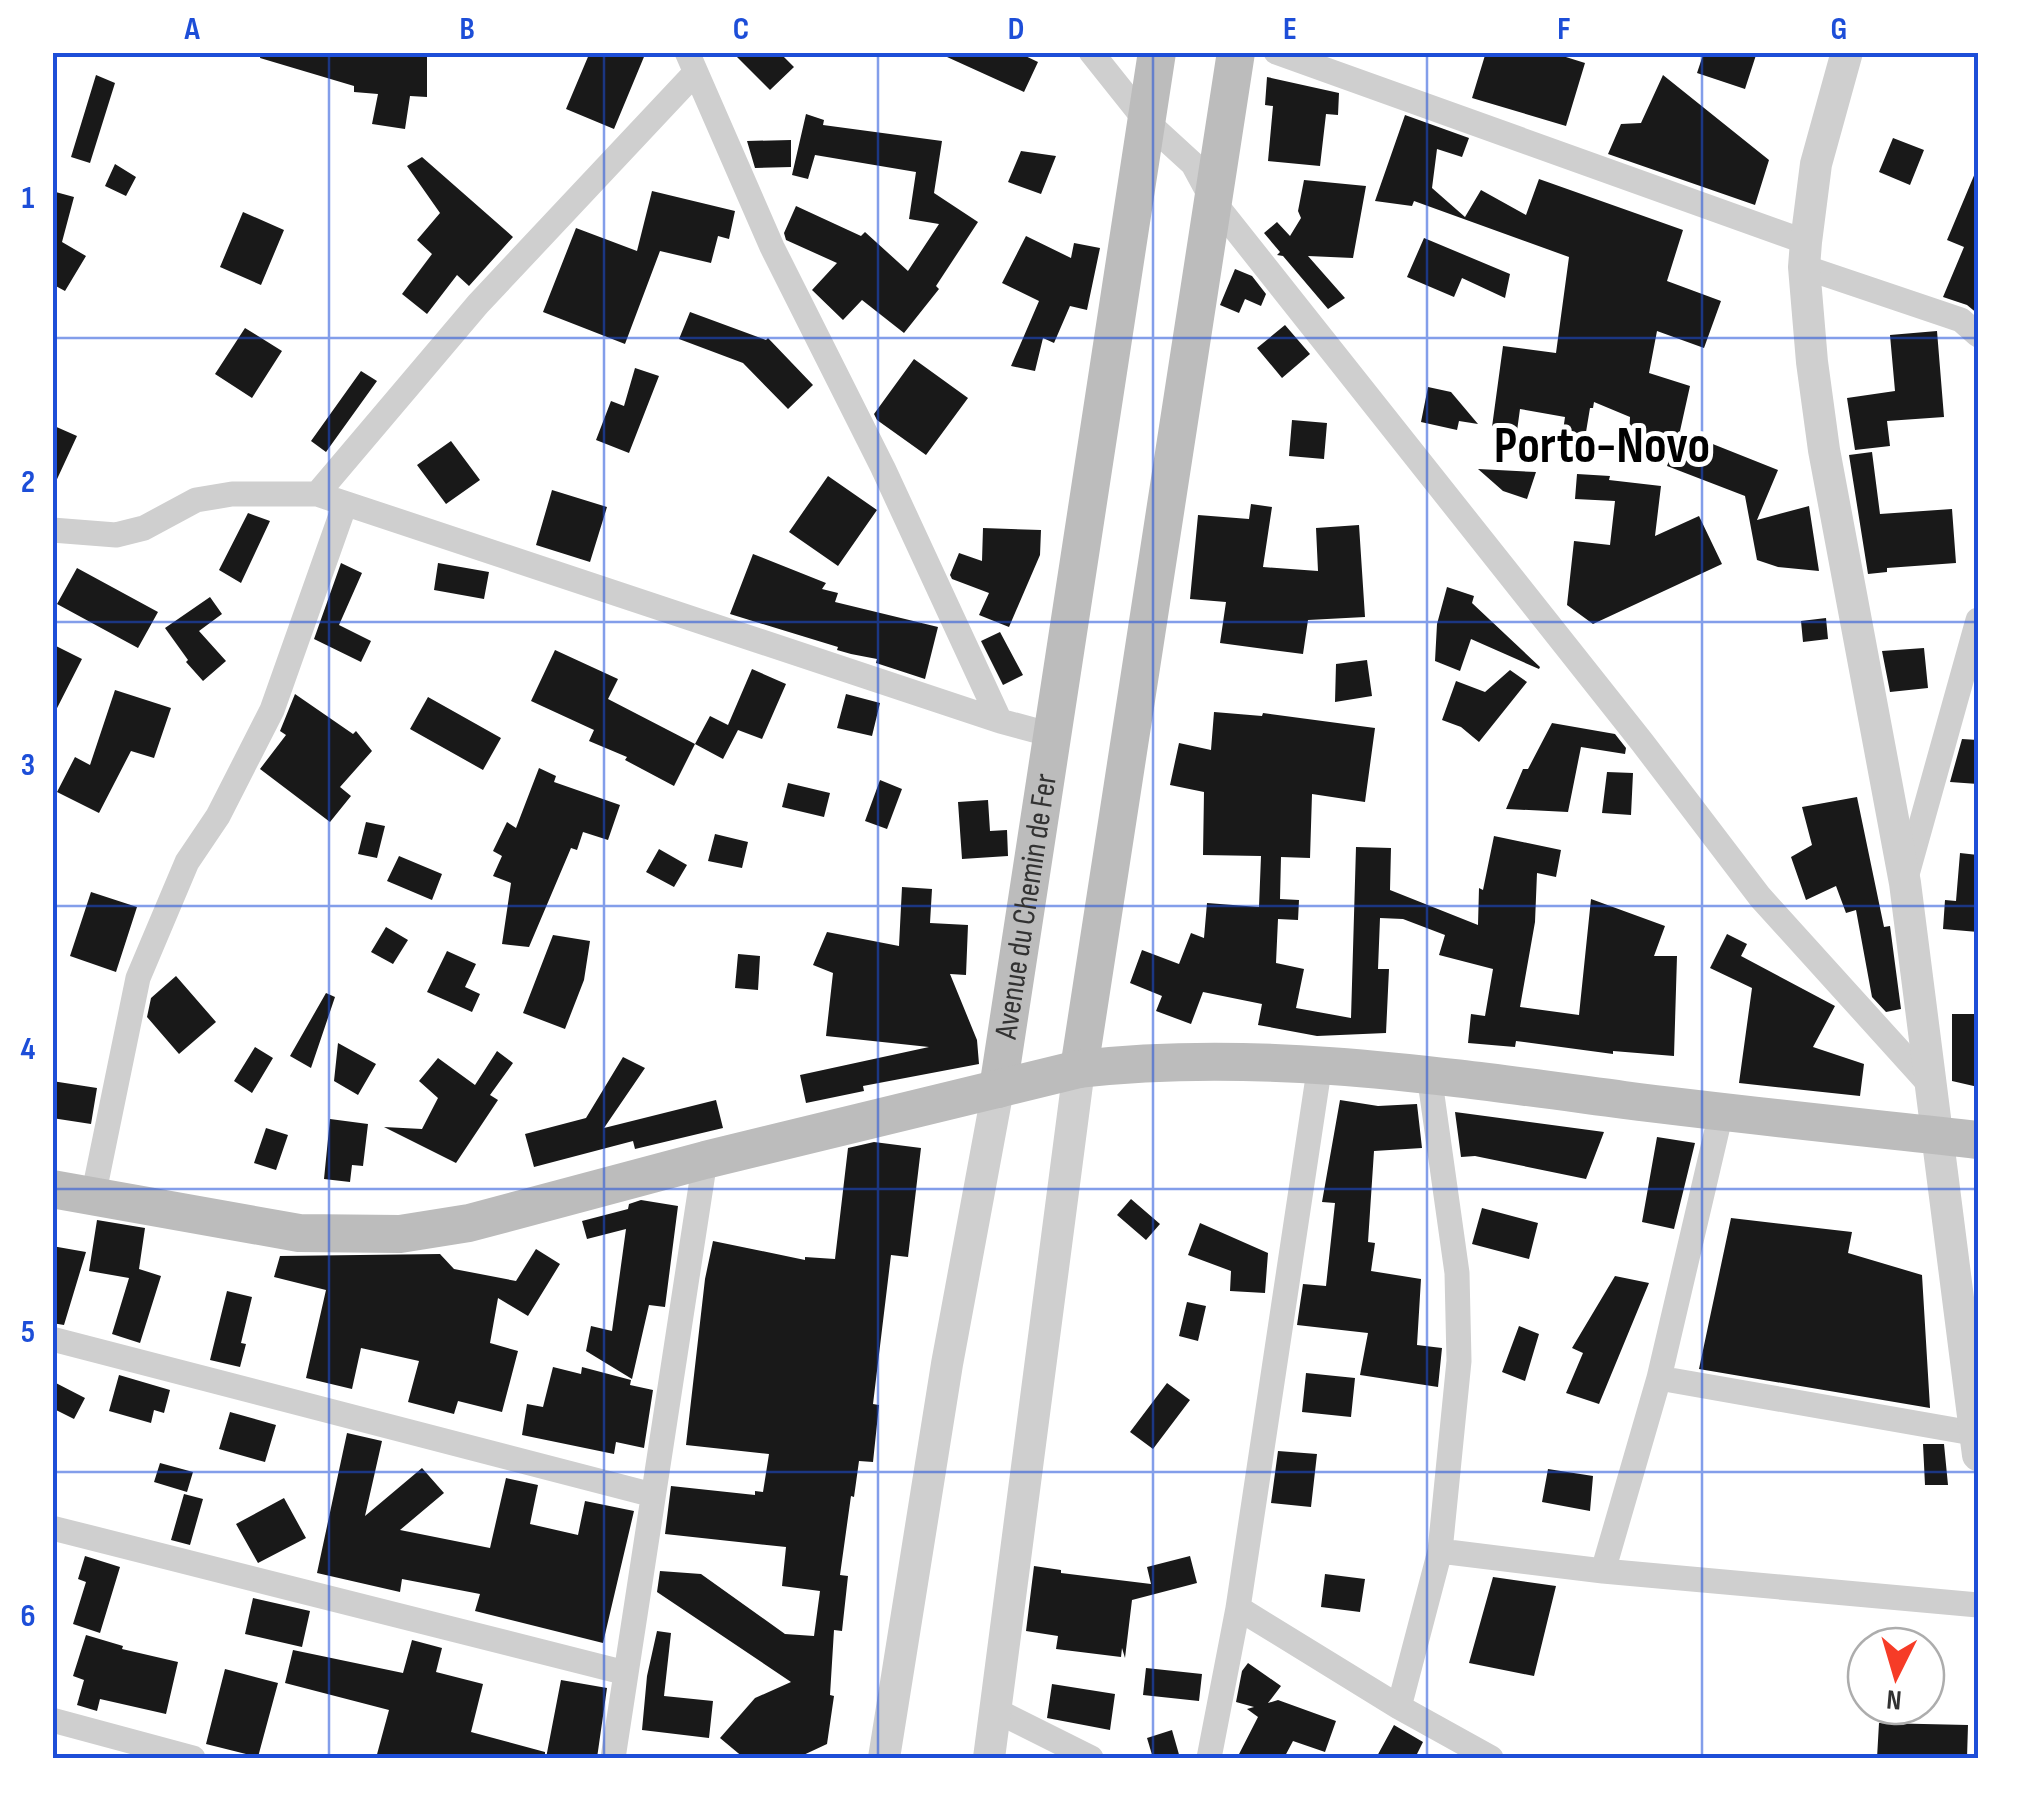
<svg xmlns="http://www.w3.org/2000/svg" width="2031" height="1811" font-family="'Sofia Sans Condensed',sans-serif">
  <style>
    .building { fill: #191919 }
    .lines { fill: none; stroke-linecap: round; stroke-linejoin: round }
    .minor { stroke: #cfcfcf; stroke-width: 25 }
    .tertiary { stroke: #cfcfcf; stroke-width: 32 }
    .secondary { stroke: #bcbcbc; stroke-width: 38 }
    .grid { fill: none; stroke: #1d4ed8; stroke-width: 2.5; stroke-opacity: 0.55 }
    .labels { text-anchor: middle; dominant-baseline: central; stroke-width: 10; stroke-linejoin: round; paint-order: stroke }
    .street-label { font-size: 32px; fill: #323232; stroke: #fff }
    .town-label { font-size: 52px; font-weight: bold; fill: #000; stroke: #fff }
    .neatline { fill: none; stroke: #1d4ed8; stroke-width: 4 }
    .grid-label { font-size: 32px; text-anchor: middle; font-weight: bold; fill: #1d4ed8 }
  </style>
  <rect width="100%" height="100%" fill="#fff"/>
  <!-- building -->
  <path class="building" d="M261,52H427V97L410,96L405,129L372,124L378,94L354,92V86L260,58Z
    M590,52H646L614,129L566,109Z
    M732,52H779L794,67L770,90Z
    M936,52H1017L1038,62L1024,92Z
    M1486,52H1550L1585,63L1566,126L1472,98Z
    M1704,52H1757L1745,89L1697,73Z
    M96,75L115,83L90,163L71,157Z
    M1663,75L1769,160L1755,205L1608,154L1621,124L1641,123Z
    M1267,77L1339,93L1338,115L1326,114L1320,166L1268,161L1273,106L1265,105Z
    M806,114L824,120L823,125L942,141L934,193L978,222L936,286L939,289L904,333L862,300L843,320L812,290L837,263L786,240L784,233L796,206L861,236L865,232L908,271L939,224L909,219L916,172L815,155L808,179L792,175Z
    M1405,115L1469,138L1462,157L1437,149L1432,188L1465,217L1481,190L1526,215L1539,179L1683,230L1667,281L1721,301L1704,348L1657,331L1649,373L1690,386L1680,431L1778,470L1757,520L1809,506L1819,571L1778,567L1757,560L1745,496L1667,466L1677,440L1629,439L1630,417L1594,402L1593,408H1590L1585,438H1562L1565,417L1520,409L1517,431L1492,427L1503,346L1556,353L1569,257L1414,201L1412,206L1375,201Z
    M1893,138L1924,150L1910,185L1879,172Z
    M791,140V167L755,168L747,141Z
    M1021,151L1056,156L1041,194L1008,182Z
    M422,157L513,237L469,286L457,275L427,314L402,294L432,254L417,240L440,213L407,166Z
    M115,164L136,177L126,196L105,186Z
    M1978,166V314L1967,305L1943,297L1964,247L1947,240Z
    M1304,180L1366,186L1353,258L1308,256L1345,298L1328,309L1283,256L1277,255L1280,252L1264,233L1277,222L1290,236L1301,218L1298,211Z
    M52,191L74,197L62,242L86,256L65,291L52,284Z
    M652,191L735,211L729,239L718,236L711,263L660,251L625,344L543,312L576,228L637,251Z
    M243,212L284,230L261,285L220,267Z
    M1026,236L1071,258L1074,243L1100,248L1087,310L1070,306L1054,343L1043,338L1035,371L1011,366L1039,301L1002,283Z
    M1424,238L1510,274L1505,298L1462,278L1454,297L1407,277Z
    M1235,269L1252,276L1266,294L1261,306L1245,299L1239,313L1220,305Z
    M690,312L766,340L768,338L813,385L788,409L743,363L679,339Z
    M1285,325L1310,354L1282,378L1257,348Z
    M245,328L282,351L252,398L215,374Z
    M1937,331L1944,417L1887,421L1890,446L1855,450L1847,398L1895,391L1890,335Z
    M914,359L968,398L926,455L877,420L874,414Z
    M635,368L659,376L629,453L596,440L611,401L624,406Z
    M361,371L377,381L326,452L311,441Z
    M1428,387L1451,392L1478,424L1459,421L1457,430L1421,422Z
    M1292,420L1327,423L1324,459L1289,456Z
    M52,425L77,436L52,490Z
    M451,441L480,480L446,504L417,465Z
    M1872,452L1880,514L1952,509L1956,563L1887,568V572L1868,574L1849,455Z
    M1478,469L1536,472L1527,499L1503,491Z
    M1577,474L1610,476L1609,480L1661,486L1655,536L1699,516L1722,564L1593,624L1567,605L1574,541L1610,545L1615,501L1575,499Z
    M828,476L877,510L838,566L789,532Z
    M552,490L607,507L590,562L536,545Z
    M1251,504L1272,507L1263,567L1318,571L1316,528L1359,525L1365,617L1308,620L1303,654L1220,643L1226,602L1190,599L1198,515L1249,519Z
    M248,513L270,521L241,583L219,570Z
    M983,528L1041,530L1040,555L1009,627L979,615L989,593L952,579L950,575L959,553L982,561Z
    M753,554L826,583L822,589L838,593L835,602L938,627L925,679L876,663L877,659L851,654L837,650L838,647L730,614Z
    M341,563L362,573L339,625L371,641L361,662L314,639Z
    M438,563L489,572L484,599L434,590Z
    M77,568L158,612L138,648L57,604Z
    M1447,587L1474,596L1472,603L1540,667L1539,669L1471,639L1460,671L1435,661L1437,624Z
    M210,597L222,614L199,631L226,661L203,681L186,662L188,660L165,628Z
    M1826,618L1828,639L1803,642L1801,621Z
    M1000,632L1023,675L1003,685L981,641Z
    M52,644L82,659L52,718Z
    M1924,648L1928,688L1890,692L1882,651Z
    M555,650L618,679L608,699L695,744L674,786L625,760L627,757L589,741L594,730L531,701Z
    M1367,660L1372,696L1335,702L1336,664Z
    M752,669L786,684L762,739L738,730L723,759L695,744L710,716L728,725Z
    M1510,670L1527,682L1479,742L1461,727L1442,720L1456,681L1485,692Z
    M115,690L171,708L154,758L131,751L99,813L57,792L75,757L90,765Z
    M295,694L353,734L356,731L372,751L340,787L351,796L330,822L260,769L286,735L280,731Z
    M846,694L880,703L872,736L837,728Z
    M428,697L501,738L483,770L410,729Z
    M1214,712L1262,716L1263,713L1375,728L1365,802L1312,794L1310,858L1281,857L1280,899L1299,900L1298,920L1278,919L1276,963L1304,969L1296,1008L1351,1018L1356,847L1391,848L1390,890L1478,925L1479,888L1483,890L1494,836L1561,850L1556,877L1537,873L1535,922L1520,1007L1579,1015L1591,899L1665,926L1654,956H1677L1674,1056L1613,1051V1054L1516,1041L1515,1047L1468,1043L1471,1014L1485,1016L1493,969L1439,955L1445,935L1403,919L1380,918L1378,969H1389L1386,1033L1317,1036L1258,1025L1262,1004L1203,992L1191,1024L1156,1011L1162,996L1130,983L1142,950L1179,964L1191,933L1204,938L1207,903L1259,907L1261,856L1203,855L1204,792L1170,785L1179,743L1211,750Z
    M1552,723L1615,734L1626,748L1625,754L1581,747L1568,812L1506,809L1523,769H1528Z
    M1962,739L1978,740V784L1950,782Z
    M539,768L556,776L554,782L620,805L608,840L583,832L577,850L571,848L529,947L502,944L511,883L493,876L502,856L493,851L507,822L516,828Z
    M1607,772L1633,773L1631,815L1602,813Z
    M880,780L902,789L887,829L865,821Z
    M788,783L830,793L824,817L782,807Z
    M1857,797L1884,927L1890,926L1901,1009L1886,1012L1872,997L1856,910L1846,913L1836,886L1806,900L1791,857L1812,845L1802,807Z
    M988,800L990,831L1007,830L1008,856L962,859L958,802Z
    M366,822L385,826L377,858L358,854Z
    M715,834L748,842L742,868L708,861Z
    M659,849L687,865L674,887L646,872Z
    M1960,853L1978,855V932L1943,929L1945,900L1956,901Z
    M399,856L442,874L432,900L387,881Z
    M902,887L932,889L930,923L968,925L966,975L950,974L977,1040L979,1064L863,1086L864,1091L806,1103L800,1075L929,1047L826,1036L833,973L813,965L827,932L899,946Z
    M91,892L137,907L116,972L70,956Z
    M386,927L408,940L393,964L371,952Z
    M1727,934L1747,944L1741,956L1835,1006L1813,1047L1864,1064L1860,1096L1739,1083L1752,988L1710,968Z
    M553,935L590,941L584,980L565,1029L523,1013Z
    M447,951L476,964L465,987L480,994L472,1012L427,992Z
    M738,954L760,956L758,990L735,988Z
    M176,976L216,1022L179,1054L147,1017L151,998Z
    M326,993L335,997L311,1068L290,1056Z
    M1952,1014H1978V1087L1952,1081Z
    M338,1043L376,1064L358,1095L334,1081Z
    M255,1047L273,1058L252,1093L234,1081Z
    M497,1051L513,1063L490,1095L498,1100L456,1163L384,1127L422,1129L438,1098L419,1081L438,1058L475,1085Z
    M623,1057L645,1068L604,1128L716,1100L723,1128L635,1149L633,1141L534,1167L525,1134L586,1118Z
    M52,1081L97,1088L91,1124L52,1118Z
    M1340,1100L1378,1106L1417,1104L1422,1148L1374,1151L1368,1242L1375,1243L1371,1271L1421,1279L1417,1345L1442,1348L1438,1387L1360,1375L1368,1333L1297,1325L1303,1284L1326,1286L1335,1203L1322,1202Z
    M1455,1112L1604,1132L1586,1179L1475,1156L1461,1157Z
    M330,1119L368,1124L363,1166L352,1165L350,1182L324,1179Z
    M266,1128L288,1135L276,1170L254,1163Z
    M1657,1137L1695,1143L1674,1229L1642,1222Z
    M874,1142L921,1148L908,1257L891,1255L873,1404L879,1405L873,1462L859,1461L854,1497L851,1496L840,1575L848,1576L842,1631L834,1630L830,1695L834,1696L827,1744L797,1758H744L720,1738L755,1698L791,1682L657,1592L660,1571L701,1574L785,1634L814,1636L820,1591L782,1586L786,1547L665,1534L671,1486L755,1495V1491L763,1492L769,1454L686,1445L705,1279L713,1241L805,1260V1257L835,1259L848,1148Z
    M1131,1199L1160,1224L1146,1240L1117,1215Z
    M641,1200L678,1206L665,1307L649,1305L632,1379L586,1351L591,1326L612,1331L626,1229L587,1239L582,1221L628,1209L629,1204Z
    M1482,1208L1538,1223L1529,1259L1472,1244Z
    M1731,1218L1852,1232L1848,1253L1922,1275L1930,1408L1699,1369Z
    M97,1220L145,1228L139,1269L161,1276L140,1343L112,1334L129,1278L89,1271Z
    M1200,1223L1268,1253L1265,1293L1230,1291L1231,1271L1188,1255Z
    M52,1246L86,1252L64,1325L52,1323Z
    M536,1249L560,1264L528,1316L498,1298L490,1343L518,1351L502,1412L458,1401L454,1414L408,1402L419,1361L361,1348L352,1389L306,1378L326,1290L274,1277L280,1256L440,1254L454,1269L516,1281Z
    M1615,1276L1649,1283L1599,1404L1566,1393L1583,1353L1572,1348Z
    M227,1291L252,1297L241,1343L246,1344L240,1367L210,1360Z
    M1187,1302L1206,1306L1198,1341L1179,1336Z
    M1519,1326L1539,1334L1525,1381L1502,1372Z
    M553,1367L581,1374L582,1367L631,1380L630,1385L653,1390L644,1448L616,1442L614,1454L522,1435L527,1404L543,1407Z
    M1306,1373L1355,1378L1351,1417L1302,1412Z
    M119,1375L170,1390L164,1413L154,1410L151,1423L109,1411Z
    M52,1381L85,1398L74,1419L52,1408Z
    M1167,1383L1190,1400L1153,1449L1130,1432Z
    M230,1412L276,1425L265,1462L219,1449Z
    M347,1433L382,1441L365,1516L422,1468L444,1493L400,1530L490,1548L506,1478L538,1485L530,1524L578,1535L585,1501L634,1511L603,1643L475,1611L480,1594L402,1579L400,1592L317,1573Z
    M1923,1444H1944L1948,1485H1925Z
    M1278,1451L1317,1454L1311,1507L1271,1503Z
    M160,1463L193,1472L187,1492L154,1482Z
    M1548,1469L1593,1476L1590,1511L1542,1502Z
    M184,1494L203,1499L190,1545L171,1540Z
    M284,1498L306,1538L258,1563L236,1524Z
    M85,1556L120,1567L100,1633L73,1624L86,1582L78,1579Z
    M1190,1556L1197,1583L1132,1600L1125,1658L1122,1648L1121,1657L1056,1649L1058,1636L1026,1631L1034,1566L1061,1570V1573L1151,1584L1147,1567Z
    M1325,1574L1365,1579L1360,1612L1321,1607Z
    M1493,1577L1556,1586L1534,1676L1469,1663Z
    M253,1598L310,1611L302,1647L245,1634Z
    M657,1631L671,1633L664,1696L713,1701L709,1738L642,1730L647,1676Z
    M86,1635L123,1646L122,1649L178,1662L166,1714L100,1699L97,1711L77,1705L84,1680L73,1676Z
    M412,1640L442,1648L436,1672L483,1684L471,1732L545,1752V1758H376L389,1710L285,1683L293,1650L403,1673Z
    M1248,1663L1281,1686L1268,1703L1278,1700L1336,1721L1325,1752L1293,1741L1284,1758H1237L1258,1717L1247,1709L1254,1707L1236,1702L1242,1671Z
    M1146,1668L1202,1674L1199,1701L1143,1695Z
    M225,1669L278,1683L258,1757L206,1744Z
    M561,1680L607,1688L597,1758H546Z
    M1052,1684L1115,1694L1110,1730L1047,1718Z
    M1879,1723L1968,1725L1967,1758H1877Z
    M1394,1725L1423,1742L1415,1758H1376Z
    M1172,1730L1180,1758H1153L1147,1738Z"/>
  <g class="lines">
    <!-- minor -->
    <path class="minor" d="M687,52L772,247L883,468L1000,721L1052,735
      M1091,52L1146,121L1193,164L1213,201L1642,742L1760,897L1932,1087
      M1276,52L1806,242
      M1804,267L1961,320L1978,335
      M317,494L478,304L695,73
      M52,530L116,535L144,528L196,500L232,494H317L1000,721
      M1906,878L1978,620
      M93,1197L138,978L187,862L218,816L272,710L345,504
      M52,1339L653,1495
      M1659,1378L1978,1434
      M52,1528L626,1673
      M1440,1551L1603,1571L1978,1605
      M1603,1571L1659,1378L1721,1113
      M1238,1608L1399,1707L1491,1758
      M1399,1707L1440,1551L1459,1361L1457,1273L1429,1074
      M997,1711L1091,1758
      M52,1720L193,1758
      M613,1758L705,1160
      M1209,1758L1238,1608L1320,1064"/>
    <!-- tertiary -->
    <path class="tertiary" d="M1847,52L1816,164L1806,242L1804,267L1812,362L1824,450L1905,883L1978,1455
      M884,1758L947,1364L998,1089
      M989,1758L1079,1069"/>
    <!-- secondary -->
    <g class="secondary">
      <path d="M1079,1069L1236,52"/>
      <path id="s1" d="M998,1089L1157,52"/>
      <path d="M52,1189L299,1233L400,1234L469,1223L705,1160L1079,1069C1261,1048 1443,1076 1624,1100C1742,1115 1860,1127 1978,1140"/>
    </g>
  </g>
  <!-- grid -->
  <path class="grid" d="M329,52V1758M604,52V1758M878,52V1758M1153,52V1758M1427,52V1758M1702,52V1758M52,338H1978M52,622H1978M52,906H1978M52,1189H1978M52,1472H1978"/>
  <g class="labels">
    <!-- street labels -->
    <g class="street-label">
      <text stroke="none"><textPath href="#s1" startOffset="185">Avenue du Chemin de Fer</textPath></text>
    </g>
    <!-- town labels -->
    <g class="town-label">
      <text x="1602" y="446">Porto-Novo</text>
    </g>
  </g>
  <!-- border -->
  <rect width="2031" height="1811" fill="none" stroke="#ffffff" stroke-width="110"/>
  <!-- north arrow -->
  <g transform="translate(1896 1676) rotate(185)"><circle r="48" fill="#ffffff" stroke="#adadad" stroke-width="2.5"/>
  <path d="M0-8L18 38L0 25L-18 38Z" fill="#f63c27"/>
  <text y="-15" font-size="28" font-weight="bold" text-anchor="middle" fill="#323232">N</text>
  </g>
  <rect x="55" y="55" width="1921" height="1701" class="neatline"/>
  <g class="grid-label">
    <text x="192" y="39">A</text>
    <text x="467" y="39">B</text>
    <text x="741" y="39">C</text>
    <text x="1016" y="39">D</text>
    <text x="1290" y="39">E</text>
    <text x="1564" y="39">F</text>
    <text x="1839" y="39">G</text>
    <text x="28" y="208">1</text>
    <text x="28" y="492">2</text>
    <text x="28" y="775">3</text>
    <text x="28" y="1059">4</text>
    <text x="28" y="1342">5</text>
    <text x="28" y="1626">6</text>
  </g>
</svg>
